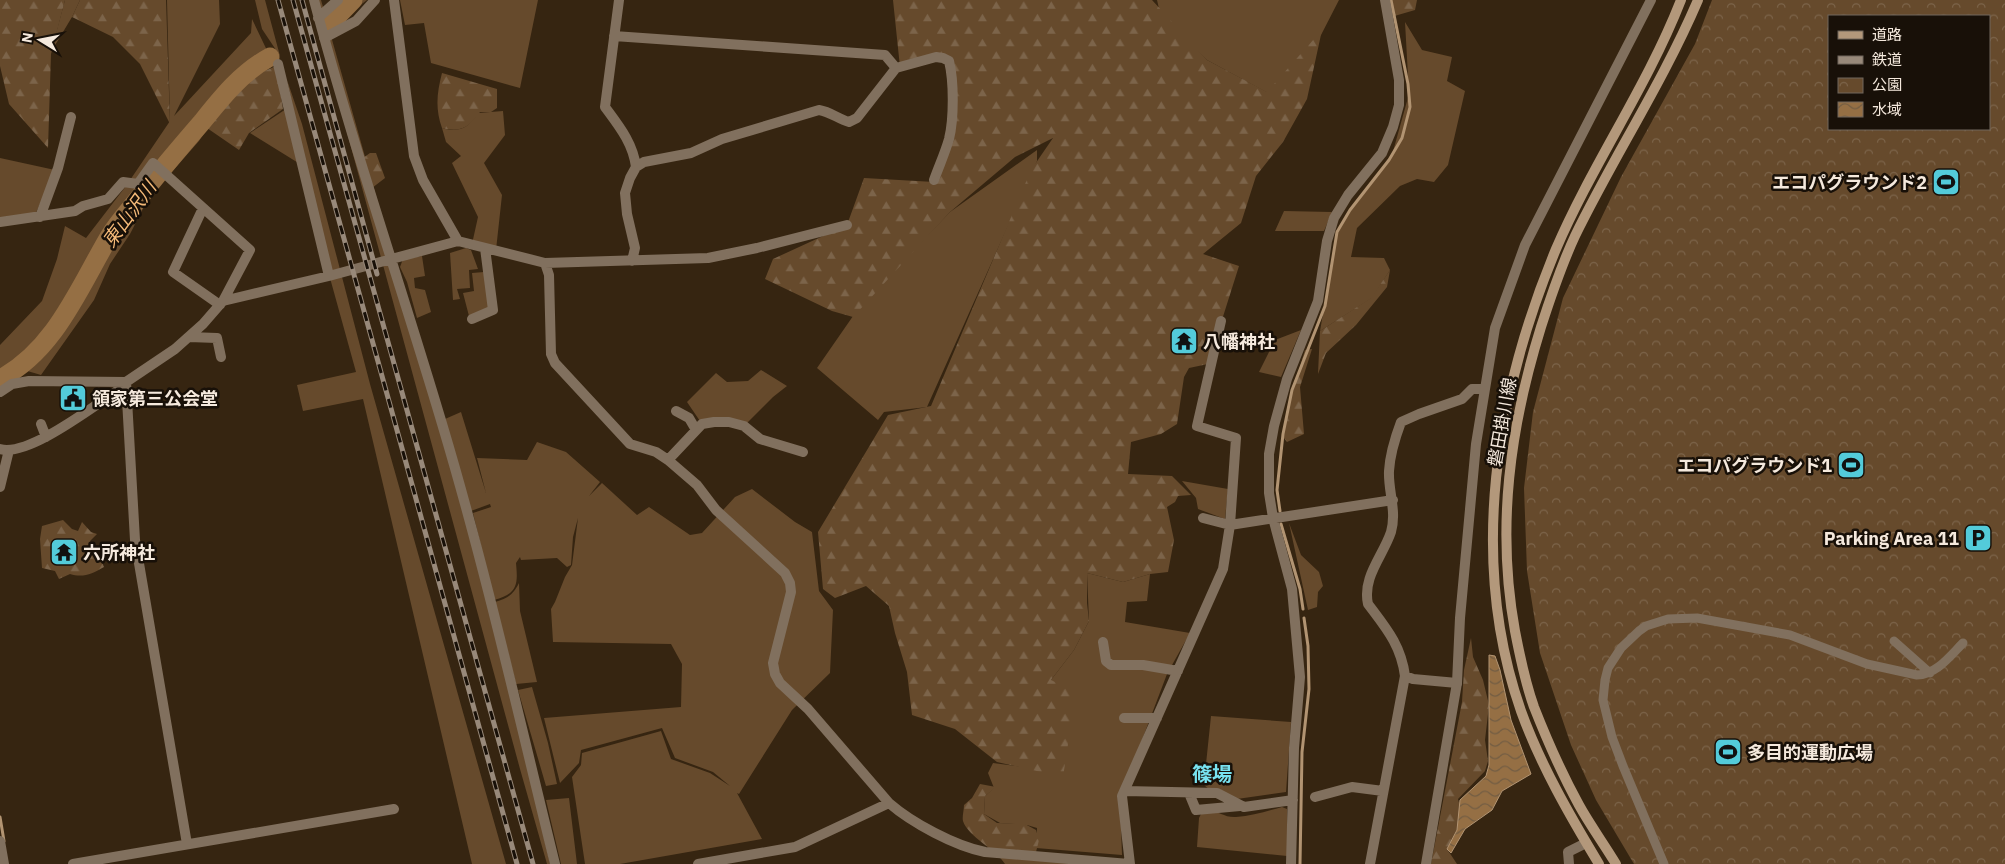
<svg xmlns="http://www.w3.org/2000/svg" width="2005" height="864" font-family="'IBM Plex Sans','Noto Sans JP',sans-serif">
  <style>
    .green { fill: #664a2c }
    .forest { fill: url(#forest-firs) }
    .park { fill: url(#park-crowns); fill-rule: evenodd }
    .water { fill: url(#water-waves); stroke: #b29472 }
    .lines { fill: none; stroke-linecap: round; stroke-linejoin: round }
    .stream { stroke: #b29472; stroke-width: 3 }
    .river { stroke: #956f44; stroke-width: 19 }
    .pedestrian { stroke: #81705e; stroke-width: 9 }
    .minor { stroke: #81705e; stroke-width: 10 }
    .tertiary { stroke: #81705e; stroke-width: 10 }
    .secondary { stroke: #b3987b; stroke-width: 10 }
    .rail-casing { stroke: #98897a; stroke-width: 5 }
    .rail { stroke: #181008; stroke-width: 3; stroke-dasharray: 9; stroke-linecap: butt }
    .labels { text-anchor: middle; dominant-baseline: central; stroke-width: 5; stroke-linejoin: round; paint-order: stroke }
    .poi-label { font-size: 18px; font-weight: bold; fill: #f5e9dd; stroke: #181008; text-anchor: start }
    .street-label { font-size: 18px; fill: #f5e9dd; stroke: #181008 }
    .water-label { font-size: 19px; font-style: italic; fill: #f4b978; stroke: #181008 }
    .quarter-label { font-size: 20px; font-weight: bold; fill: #78e2f0; stroke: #181008 }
  </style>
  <defs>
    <pattern id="forest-firs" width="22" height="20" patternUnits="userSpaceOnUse" patternTransform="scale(1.25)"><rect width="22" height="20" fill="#664a2c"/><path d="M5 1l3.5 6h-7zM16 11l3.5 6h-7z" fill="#7c644a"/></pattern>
    <pattern id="park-crowns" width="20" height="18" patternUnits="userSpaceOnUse" patternTransform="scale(1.25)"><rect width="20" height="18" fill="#664a2c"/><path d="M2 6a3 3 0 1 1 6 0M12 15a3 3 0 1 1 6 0" fill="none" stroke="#7c644a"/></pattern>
    <pattern id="water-waves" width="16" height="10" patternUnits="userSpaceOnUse" patternTransform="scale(1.25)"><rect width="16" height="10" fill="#956f44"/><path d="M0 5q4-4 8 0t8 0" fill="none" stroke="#735d43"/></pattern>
  </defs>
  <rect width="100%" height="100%" fill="#362511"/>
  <!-- green -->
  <path class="green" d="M65,0H80L72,17L51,52Z
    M167,0H219L220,24L174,116L251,33L252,19L274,65L233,89L199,141L148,199L130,234L110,264L94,300L41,375L24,370L0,385V345L42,301L57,259L65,226L86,238L126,186L170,121Z
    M255,0H265L280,56L262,29Z
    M311,0H321L325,14L338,0H367L329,29C407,306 487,583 550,864H547L520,769Z
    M400,0H538L520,88L431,63L424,23L405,25Z
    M1157,0H1339L1321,35L1268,93L1207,60L1160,13Z
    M1405,22L1422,50L1452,57L1447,81L1465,91L1448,165L1434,182L1417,179L1400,186L1357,228L1351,257L1384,258L1390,270L1372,298L1320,331L1337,232L1350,210L1392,155L1409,94Z
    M287,80L302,124L370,384L506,864H472L363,399L303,411L297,385L356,372L330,278Z
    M286,109L300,164L250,133Z
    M503,111L505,135L484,163L502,195L496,250L472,244L478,217L452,163L461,156L446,142L442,128C460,133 468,128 478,113Z
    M1037,150V161L927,407L884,412L878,420L817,368L860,306L950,212Z
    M0,158L55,170L35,215L0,218Z
    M1284,211L1332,212L1324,231H1275Z
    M466,248L471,250L478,269L469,270L470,288L457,289L460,299L453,300L450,253Z
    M422,256L425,276L414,278L415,288L425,290L431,312L417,318L407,282L400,267L403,259Z
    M484,272L490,309L469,316L463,293L474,291L472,273Z
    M1301,330L1281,377L1259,372L1275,340Z
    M761,370L787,386L773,397L744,426L702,424L687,402L716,373L727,382L748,381Z
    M461,412L486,493L477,458L527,460L537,442L566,452L600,482L589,496L602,483L637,515L649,507L690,535L702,533L735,497L752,489L795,522L812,532L819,591L833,610L830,673L792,710L739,794L737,793L762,839L620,864H585L572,777L581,765L582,753L661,731L671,759L710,773L730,786L713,772L675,758L662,728L581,750L579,763L560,783L544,718L681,707L682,664L671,644L553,642L551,609L555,602L565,577L572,565L578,518L573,537L571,565L567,567L557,558L521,560L520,557L516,563C518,584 518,594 494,600L473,513L491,507L490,504L471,511L445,419Z
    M1182,481L1228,489L1225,519L1198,509L1196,498Z
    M1289,523L1301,555L1319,572L1323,586L1318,592L1317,607L1308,610Z
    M1087,573L1123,582L1150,574L1147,601L1127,602L1125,622L1190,633L1167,674L1120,798L1122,855L1036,848L1037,828L1027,825L1000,823L984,814L985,796L994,788L988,773L993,763L1061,772L1051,680L1074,650L1089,621Z
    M519,583L520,611L537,682L516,684L495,602C508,598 513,595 519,583Z
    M532,687L548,743L557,784L546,786L518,690Z
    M1211,716L1291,722L1286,792L1223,801L1198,780L1196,772L1206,764Z
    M569,798L577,864H561L546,800Z
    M1282,807L1287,809V856L1197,847L1199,818L1202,812C1216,807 1222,818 1236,817C1252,816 1267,811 1282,807Z"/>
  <!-- forest -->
  <path class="forest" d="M0,0H65L51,54L48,148L9,104L0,66Z
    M80,0H166L170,124L140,64L113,37L72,17Z
    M893,0H1152L1207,60L1267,92L1322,30L1307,99L1283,142L1256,176L1241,223L1203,254L1239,266L1208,364L1189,368L1184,377L1177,424L1161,434L1131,442L1128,474L1172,476L1191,495L1178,496L1175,502L1167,507L1174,540L1168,572L1150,574L1123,582L1087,573V603L1089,621L1074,650L1051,680L1076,692L1063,777L997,762L955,729L912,715L907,672L895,633L889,606L866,586L835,598L823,589L818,532L888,415L931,406L1031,170L1053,138L1015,157L950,212L853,317L832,311L765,279L773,259L847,225L864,178L934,182L949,136V61L933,55L900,67Z
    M1386,0H1417L1415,10L1391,17Z
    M276,66L283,109L249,133L239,150L207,128C229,96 239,81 276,66Z
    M442,73L497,89V108L491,112H480C469,127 461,133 442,128C435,108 437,93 442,73Z
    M370,153H376L385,178L372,188L363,158Z
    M1390,270L1387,287L1356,325L1326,353L1318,374L1320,331L1371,298Z
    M1312,349L1300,387L1304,434L1287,442L1283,437L1290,400L1305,350Z
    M63,520L72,529L78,531L82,522L91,532L97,534L90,541L99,554L104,567C92,574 83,578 70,574L59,579L55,571L42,568L40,539L42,526Z
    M1471,638L1473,657L1483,680L1489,705L1485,740L1488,761L1485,771L1458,799L1463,818L1447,849L1457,864H1431L1462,702L1464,670Z
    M980,784L996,787L985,796L984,814L997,823L1025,824L1036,830L1039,840L1035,856L1074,864H1005C996,849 968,837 963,821C962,817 964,810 964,805L972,798Z"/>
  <!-- park -->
  <path class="park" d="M1712,0H2005V864H1634L1596,800L1571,745L1540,653L1527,571L1524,488L1533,412L1563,298L1621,177L1695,44ZM1829,16H1989V129H1829Z"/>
  <!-- water -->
  <path class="water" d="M1489,655L1495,656L1500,670L1511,720L1531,774L1502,791L1492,810L1465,829L1451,853L1447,849L1457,830L1460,800L1486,776L1489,765Z"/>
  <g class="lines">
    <!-- stream -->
    <path class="stream" d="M1280,511L1277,490L1283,434L1292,390L1325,306L1337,232L1350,210L1389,160L1402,138L1410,107L1408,84L1391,0
      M1281,524L1300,589L1303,609
      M0,817L4,841
      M1300,864L1302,752L1309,689L1308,646L1304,618"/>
    <!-- river -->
    <path class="river" d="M327,27L353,0
      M0,379C55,350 79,288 109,237C119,220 134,205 146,189C164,166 183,144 202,122C222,97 241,73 270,57"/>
    <!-- pedestrian -->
    <path class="pedestrian" d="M1894,641L1930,673
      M1664,864L1623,766L1612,737L1603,700L1605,680L1608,668L1621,648L1639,631L1646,626L1668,619L1697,618L1790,635L1867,664L1917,675C1936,675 1950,656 1963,643"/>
    <!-- minor -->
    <path class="minor" d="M314,0C352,144 401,285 443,427C486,571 519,718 555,864
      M394,0L414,156L423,180L458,241
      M619,0L605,107C619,126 633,143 636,167
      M318,18L338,0
      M614,36L885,55L896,68
      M324,38L356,21L375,0
      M278,64L329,276
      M203,208L173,272L220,305
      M40,217L58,168L71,117
      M0,222L75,211L83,206L108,199L123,182L138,184L153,163L250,250L223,301
      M632,261L635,248L627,214L625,193L630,178L636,167L644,162L691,153L722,139L819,110C831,112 838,119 849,122L857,118L896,68L936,57L943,58L949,61C954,81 954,119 949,139C945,153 939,166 934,180
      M545,263L708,258L757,248L847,225
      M472,319L493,310L485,248
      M189,337L217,338L221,357
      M126,382L135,540L187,844
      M0,392L12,384L29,381L126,382L175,349L203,324L223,301L329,276L458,241L545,263L549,275L551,354L555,363L630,444L656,452L668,460L697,485L716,510L785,573L790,583L791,592L773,663L775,674L780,683L808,709L889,803C912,823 955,846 985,852L1129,864
      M676,411L689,418L696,430
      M41,424L46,437
      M0,449C28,457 92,407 117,391L126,382
      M668,460L702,424L714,422H729L744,426L760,439L803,452
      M0,487L9,450
      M1203,518L1230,525L1236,438L1197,426L1221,321
      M1103,642L1106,661L1111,665H1143L1178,671
      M1457,683L1413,679L1405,676C1401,645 1386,628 1368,604C1362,577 1383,556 1391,532C1397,511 1388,491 1389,471C1390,454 1395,438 1401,422L1419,414L1462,399L1472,389H1484
      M1124,718H1157
      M1125,791L1217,793L1244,807L1293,800
      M1189,793L1196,810L1240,806
      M1315,797L1352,787L1383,791
      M0,841L4,864
      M73,864L394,809
      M698,864L795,847L889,803
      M1130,864L1122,796L1223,569L1230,525L1393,500
      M1291,864L1294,748L1300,677L1292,589L1273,518L1269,493V454L1274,426L1287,379L1318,301L1327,241L1334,218L1348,195L1382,153L1393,127L1399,105V80L1385,0
      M1370,864L1405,676
      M1569,864L1568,852L1586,843"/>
    <!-- tertiary -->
    <path class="tertiary" d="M1426,864L1457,683L1460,618L1476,444L1495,328L1525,245L1651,0"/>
    <!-- secondary -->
    <path class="secondary" d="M1599,864C1570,816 1540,764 1521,711C1468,560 1496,393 1556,249C1593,163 1647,87 1681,0
      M1616,864C1604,844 1590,825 1579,805C1562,774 1547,740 1534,707C1525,682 1520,657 1515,631C1496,527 1510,427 1541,327C1551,296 1561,266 1575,236C1614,156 1663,82 1698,0"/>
    <!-- rail casing -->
    <g class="rail-casing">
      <path id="rail" d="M278,0L517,864
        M293,0L533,864
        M302,0L377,274"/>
    </g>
    <!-- rail -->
    <use href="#rail" class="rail"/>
  </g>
  <!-- icons -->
  <defs>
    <g id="stadium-square" transform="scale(1.4375)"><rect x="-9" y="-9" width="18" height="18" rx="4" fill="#53cbda" stroke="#181008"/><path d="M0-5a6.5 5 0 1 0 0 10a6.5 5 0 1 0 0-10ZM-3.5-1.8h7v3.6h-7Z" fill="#111"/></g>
    <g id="temple-square" transform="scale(1.4375)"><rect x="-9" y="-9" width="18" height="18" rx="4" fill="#53cbda" stroke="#181008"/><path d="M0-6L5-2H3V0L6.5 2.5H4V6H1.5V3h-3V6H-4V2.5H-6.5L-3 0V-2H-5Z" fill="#111"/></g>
    <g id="civic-square" transform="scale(1.4375)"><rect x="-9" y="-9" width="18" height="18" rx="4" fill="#53cbda" stroke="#181008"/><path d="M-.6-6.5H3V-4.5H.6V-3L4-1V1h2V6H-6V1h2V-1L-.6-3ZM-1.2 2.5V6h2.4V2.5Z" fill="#111"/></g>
    <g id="parking-square" transform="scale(1.4375)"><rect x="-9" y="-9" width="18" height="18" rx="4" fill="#53cbda" stroke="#181008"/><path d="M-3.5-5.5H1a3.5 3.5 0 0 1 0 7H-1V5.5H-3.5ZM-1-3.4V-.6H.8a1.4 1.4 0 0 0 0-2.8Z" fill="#111"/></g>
  </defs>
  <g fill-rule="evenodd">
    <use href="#stadium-square" x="1946" y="182"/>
    <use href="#temple-square" x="1184" y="341"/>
    <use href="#civic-square" x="73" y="398"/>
    <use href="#stadium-square" x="1851" y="465"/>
    <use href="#parking-square" x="1978" y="538"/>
    <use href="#temple-square" x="64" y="552"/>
    <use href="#stadium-square" x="1728" y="752"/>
  </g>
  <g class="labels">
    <!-- poi labels -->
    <g class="poi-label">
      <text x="1927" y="182" text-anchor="end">エコパグラウンド2</text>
      <text x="1203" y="341">八幡神社</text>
      <text x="92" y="398">領家第三公会堂</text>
      <text x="1832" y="465" text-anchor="end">エコパグラウンド1</text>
      <text x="1959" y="538" text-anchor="end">Parking Area 11</text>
      <text x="83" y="552">六所神社</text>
      <text x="1747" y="752">多目的運動広場</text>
    </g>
    <!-- street labels -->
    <g class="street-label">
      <text transform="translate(1502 422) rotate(-80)">磐田掛川線</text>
    </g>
    <!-- water labels -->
    <g class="water-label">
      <text transform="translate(129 214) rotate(-54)">東山沢川</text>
    </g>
    <!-- quarter labels -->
    <g class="quarter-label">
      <text x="1212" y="773">篠場</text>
    </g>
  </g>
  <!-- legend -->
  <rect x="1828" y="15" width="162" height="115" fill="#181008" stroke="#70675d"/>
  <rect x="1838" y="31" width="25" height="8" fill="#b3987b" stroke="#70675d"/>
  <text x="1872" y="40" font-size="15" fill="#f5e9dd">道路</text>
  <rect x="1838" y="56" width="25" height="8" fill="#98897a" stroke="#70675d"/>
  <text x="1872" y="65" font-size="15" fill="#f5e9dd">鉄道</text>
  <rect x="1838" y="78" width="25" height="15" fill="url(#park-crowns)" stroke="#70675d"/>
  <text x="1872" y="90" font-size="15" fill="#f5e9dd">公園</text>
  <rect x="1838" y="102" width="25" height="15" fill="url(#water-waves)" stroke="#70675d"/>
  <text x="1872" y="115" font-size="15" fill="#f5e9dd">水域</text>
  <!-- north arrow -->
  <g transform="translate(40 40) rotate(280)" stroke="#181008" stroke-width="4" paint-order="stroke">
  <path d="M0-4L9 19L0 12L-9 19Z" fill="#f5e9dd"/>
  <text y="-8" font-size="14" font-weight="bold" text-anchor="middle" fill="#f5e9dd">N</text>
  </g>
</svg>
